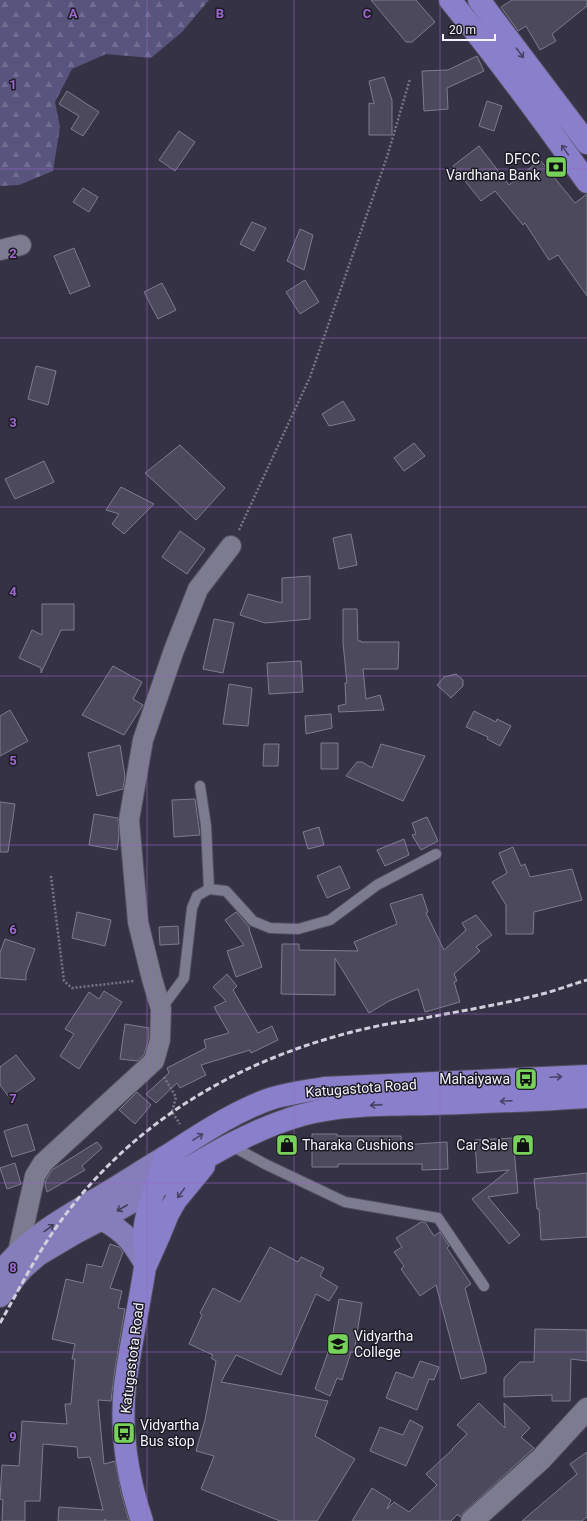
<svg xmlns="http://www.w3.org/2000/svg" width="587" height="1521" font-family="Roboto,sans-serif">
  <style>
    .forest { fill: url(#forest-firs) }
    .building { fill: #4b495b; stroke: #7d7c90 }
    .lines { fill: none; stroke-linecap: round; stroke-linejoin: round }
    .service-casing { stroke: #504e5d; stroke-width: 12 }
    .minor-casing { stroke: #504e5d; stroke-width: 22 }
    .tertiary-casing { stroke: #504e5d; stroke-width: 24 }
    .primary-casing { stroke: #504e5d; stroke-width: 24 }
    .trunk-casing { stroke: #504e5d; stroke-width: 24 }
    .path { stroke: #787686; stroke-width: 2.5; stroke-dasharray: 2 2; stroke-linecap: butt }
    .service { stroke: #7c7b8f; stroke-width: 10 }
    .minor { stroke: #7c7b8f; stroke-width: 20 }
    .tertiary { stroke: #7c7b8f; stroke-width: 22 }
    .primary { stroke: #867ebb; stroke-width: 22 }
    .trunk { stroke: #8a7fca; stroke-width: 22 }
    .rail { stroke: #d0cfdb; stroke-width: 3; stroke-dasharray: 6 3; stroke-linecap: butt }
    .oneway { stroke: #484366 }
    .oneway2 { stroke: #413e58 }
    .grid { fill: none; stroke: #9f67d2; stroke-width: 1; stroke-opacity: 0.55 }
    .labels { text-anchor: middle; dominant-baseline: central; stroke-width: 3; stroke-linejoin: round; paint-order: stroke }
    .poi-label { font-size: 14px; fill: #f3f2fd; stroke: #1c1b23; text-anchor: end }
    .street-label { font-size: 14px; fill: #f3f2fd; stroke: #1c1b23 }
    .grid-label { font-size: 13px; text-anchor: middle; font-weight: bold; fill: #9f67d2; stroke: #1c1b23; stroke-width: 3; stroke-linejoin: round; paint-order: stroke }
  </style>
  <defs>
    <pattern id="forest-firs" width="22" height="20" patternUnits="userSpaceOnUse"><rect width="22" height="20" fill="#58547d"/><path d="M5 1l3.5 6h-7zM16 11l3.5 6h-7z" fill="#706d90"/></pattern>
  </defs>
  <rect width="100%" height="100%" fill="#343244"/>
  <!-- forest -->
  <path class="forest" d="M0,0H209L182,32L151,58L106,54L72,69L55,102L60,127L53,171L19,185L0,186Z"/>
  <!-- building -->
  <path class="building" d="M371,0H416L435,22L412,42H406Z
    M512,0H587V6L552,34L556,41L540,50L526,26L518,31L501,7Z
    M477,56L484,71L447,88L448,109L424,111L422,71L448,70Z
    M384,77L392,100V135H369V103L374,104L369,81Z
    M67,91L99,112L83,136L71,129L79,116L59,104Z
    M487,101L502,106L494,131L479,126Z
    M179,131L195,142L175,171L159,160Z
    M479,146L509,185L540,160L575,203L587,194V296L558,255L549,260L525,223L523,225L495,191L481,201L453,166Z
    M83,188L98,197L89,212L73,202Z
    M252,222L266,228L254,251L240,244Z
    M300,229L313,235L304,270L287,261Z
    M74,248L90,286L70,294L54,256Z
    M305,280L319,302L300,314L286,292Z
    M162,283L176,310L158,319L144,292Z
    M36,366L56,371L48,405L28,399Z
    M343,401L355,420L329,426L322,414Z
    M414,443L425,456L404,471L394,458Z
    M180,445L225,488L196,520L145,473Z
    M44,461L54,482L15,499L5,479Z
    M121,487L154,504L124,534L112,524L119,514L106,510Z
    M180,531L205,549L187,574L162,557Z
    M351,534L357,565L339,569L333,538Z
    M310,576V619L265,623L240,615L248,594L282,603V578Z
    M42,604H74V630H61L41,673V668L19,658L32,630L42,635Z
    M343,609H357L358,641H361V642H399L398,669H363L366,699L380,695L384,710L339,712L338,706L346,704L345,683H347L343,643Z
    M214,619L234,623L223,673L203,669Z
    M301,661L303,692L269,694L267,663Z
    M113,666L142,682L133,699L143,705L124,735L82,715Z
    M456,674L463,680V686L451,698L437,685L444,677Z
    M229,684L252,688L248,726L223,724Z
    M10,710L28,741L0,756V716Z
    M474,711L496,722L497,719L511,726L500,746L487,739L488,737L466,727Z
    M331,714L332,728L306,734L305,716Z
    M321,743H338V769H321Z
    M264,744H279L278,766H263Z
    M381,744L425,756L403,801L346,776L357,762H362L372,768Z
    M120,745L125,776L123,789L97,796L88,753Z
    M195,799L200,835L174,837L172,800Z
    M0,802L15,804L8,852H0Z
    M94,814L118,818L119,836L117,850L89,845Z
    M427,817L438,841L421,850L412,835L416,834L412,823Z
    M319,827L324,845L308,849L303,832Z
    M404,839L409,855L385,866L377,850Z
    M513,847L521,866L525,864L530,877L572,869L582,900L534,912L533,934H506V905L492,882L507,873L499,853Z
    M340,866L350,888L327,898L317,876Z
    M422,894L428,912L426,913L444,950L466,930L462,923L476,915L492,935L476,947L480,951L454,974L457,981L454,982L460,1002L425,1012L418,989L389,1001L369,1013L335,958V995L281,994L282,944H299V950L358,951L354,942L397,924L390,904Z
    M77,912L111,920L105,946L72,938Z
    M236,912L250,928L249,929L262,967L236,977L227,951L244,945L225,920Z
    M178,926L179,944L160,945L159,927Z
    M5,939L35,949L26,974V980L0,978V953Z
    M227,974L237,986L233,990L258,1033L272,1026L278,1040L251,1053L250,1050L201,1065L206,1075L180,1088L177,1083L156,1103L146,1094L169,1073L167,1068L206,1048L204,1040L229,1033L214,1007L226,1001L213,987Z
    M104,991L122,1002L79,1069L60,1056L74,1034L65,1029L89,992L99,999Z
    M125,1024L149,1028V1038L144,1055L137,1061L120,1059Z
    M16,1055L35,1079L9,1097L0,1085V1067Z
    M137,1092L151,1105L135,1124L119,1110Z
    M27,1124L35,1150L12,1157L4,1131Z
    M312,1134H337V1136H401V1145L447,1142L448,1169L422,1170V1164H338V1167H312Z
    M513,1138L518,1193L488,1197L520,1235L509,1244L472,1199L509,1170L477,1173L475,1140Z
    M97,1142L102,1148L82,1166L85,1170L47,1192L45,1185L46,1180L52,1170Z
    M15,1163L21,1184L7,1189L0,1168Z
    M587,1173V1237L541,1240L539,1209H537L534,1179Z
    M421,1222H425L434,1236L440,1232L449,1246L447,1248L471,1284L465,1288L486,1367V1373L461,1379L436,1285L420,1296L401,1269L404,1266L394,1252L402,1247L396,1238Z
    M110,1244L119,1247L123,1252L110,1288L122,1291L118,1308L125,1309L115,1369L111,1401L98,1400L104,1464L115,1461L121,1492L129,1521H105V1519V1521H58L59,1507L103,1510L90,1457L78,1458L77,1447L43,1444L40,1501H25V1521H2L3,1500L0,1499L2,1465L19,1466L22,1421L67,1424L65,1404H71L75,1359H72L75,1344L52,1339L66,1279L83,1283L87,1264L102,1267Z
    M270,1247L298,1262L301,1257L324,1268L320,1276L338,1287L329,1301L316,1294L281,1375L236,1355L221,1382L328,1401L315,1436L355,1459L317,1521H280L201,1489L214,1456L196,1451L205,1420L216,1361L211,1358L213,1355L189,1344L202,1315L200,1313L213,1288L240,1302Z
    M339,1299L362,1303L354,1352H351L342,1380L337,1378L330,1396L315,1389L331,1344Z
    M535,1329L587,1330V1361L571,1359L570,1401H552V1395L504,1397V1378L520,1362H534Z
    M420,1361L439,1367L434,1380L429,1379L417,1410L386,1398L396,1372L413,1378Z
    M479,1403L505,1428L504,1403L530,1428L521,1437L534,1448L464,1512L460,1517L458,1514L451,1521H352L372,1488L391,1500L387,1509L394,1502L409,1512L437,1485L426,1474L453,1449H452L467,1434L457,1425Z
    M410,1420L423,1427L406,1466L370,1451L380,1427L403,1435Z
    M587,1452V1517L582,1521H522L577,1474L570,1464Z"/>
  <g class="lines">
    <!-- service casing -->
    <g class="service-casing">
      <path id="service" d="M200,786L206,826L209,889
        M161,1009L184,978L192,908L197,896L209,889L226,891L253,921L270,928L298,929L330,920L377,885L436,854
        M230,1145L265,1164L345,1202L438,1218L484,1286"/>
    </g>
    <!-- minor casing -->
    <g class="minor-casing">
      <path id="minor" d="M0,250L21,245
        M18,1252L35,1176L43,1163L154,1061L160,1040L161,1009L152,979L138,922L129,820L143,740L174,650L198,589L231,546"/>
    </g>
    <!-- tertiary casing -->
    <g class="tertiary-casing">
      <path id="tertiary" d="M472,1521L541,1459L587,1409"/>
    </g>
    <!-- primary casing -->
    <g class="primary-casing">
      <path id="primary" d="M102,1219C126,1233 132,1241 146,1265
        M0,1273C28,1237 67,1216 105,1194C125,1182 145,1169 165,1157
        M0,1296L22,1269L38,1255L75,1233L102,1219L156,1188"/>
    </g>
    <!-- trunk casing -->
    <g class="trunk-casing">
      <path id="trunk" d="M450,0C498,59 543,120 587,182
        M479,0L587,143
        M156,1188C203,1159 249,1130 302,1115C343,1104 387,1105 429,1104C482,1102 534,1101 587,1097
        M147,1263L159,1236L168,1214L176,1200L204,1166
        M142,1521C128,1479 120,1431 125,1386C130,1346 139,1307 145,1267C147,1256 144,1244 144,1233C146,1209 158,1181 165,1157C198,1136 236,1110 273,1098C290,1093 307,1091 324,1088L587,1076"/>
    </g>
    <!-- path -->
    <path class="path" d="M239,530L310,377L387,157L410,79
      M51,876L64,981L72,988L134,981
      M164,1077L176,1097L172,1112L180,1124"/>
    <!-- service -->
    <use href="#service" class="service"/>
    <!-- minor -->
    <use href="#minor" class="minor"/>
    <!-- tertiary -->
    <use href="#tertiary" class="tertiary"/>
    <!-- primary -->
    <use href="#primary" class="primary"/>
    <!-- trunk -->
    <use href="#trunk" class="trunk"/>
    <!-- rail -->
    <path class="rail" d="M0,1323C20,1288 38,1251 63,1218C139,1115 250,1054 373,1027C389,1023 404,1022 419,1019C461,1011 504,1004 546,993C560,989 573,984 587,980"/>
  </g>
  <!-- one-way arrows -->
  <defs><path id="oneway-shaft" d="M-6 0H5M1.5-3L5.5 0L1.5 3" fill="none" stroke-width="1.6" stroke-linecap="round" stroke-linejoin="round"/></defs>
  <g class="oneway">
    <use href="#oneway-shaft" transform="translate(520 53) rotate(53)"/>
    <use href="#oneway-shaft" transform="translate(565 150) rotate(-125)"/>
    <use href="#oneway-shaft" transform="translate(556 1077) rotate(-3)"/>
    <use href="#oneway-shaft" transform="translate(506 1101) rotate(177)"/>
    <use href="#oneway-shaft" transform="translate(376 1105) rotate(176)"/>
    <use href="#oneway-shaft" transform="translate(198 1137) rotate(-32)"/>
    <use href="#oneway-shaft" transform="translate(181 1193) rotate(126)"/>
  </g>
  <g class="oneway2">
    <use href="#oneway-shaft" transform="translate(122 1208) rotate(150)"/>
    <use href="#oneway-shaft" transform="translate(49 1228) rotate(-36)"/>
  </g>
  <!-- grid -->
  <path class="grid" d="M147,0V1521M294,0V1521M440,0V1521M0,169H587M0,338H587M0,507H587M0,676H587M0,845H587M0,1014H587M0,1183H587M0,1352H587"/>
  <!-- icons -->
  <defs>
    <g id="bank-square" transform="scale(1.15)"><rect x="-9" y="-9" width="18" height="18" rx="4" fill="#76d25a" stroke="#1c1b23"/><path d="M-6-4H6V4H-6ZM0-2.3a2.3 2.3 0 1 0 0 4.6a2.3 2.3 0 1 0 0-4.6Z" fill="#111"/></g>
    <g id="bus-square" transform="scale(1.15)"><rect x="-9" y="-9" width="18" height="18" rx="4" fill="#76d25a" stroke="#1c1b23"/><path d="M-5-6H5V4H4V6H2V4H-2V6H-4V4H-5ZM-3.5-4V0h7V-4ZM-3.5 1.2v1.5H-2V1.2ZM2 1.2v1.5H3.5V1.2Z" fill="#111"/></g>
    <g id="shop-square" transform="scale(1.15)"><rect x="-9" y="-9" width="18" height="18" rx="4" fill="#76d25a" stroke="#1c1b23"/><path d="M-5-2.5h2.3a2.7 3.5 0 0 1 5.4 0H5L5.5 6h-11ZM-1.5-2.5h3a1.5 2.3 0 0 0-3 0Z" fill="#111"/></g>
    <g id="school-square" transform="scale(1.15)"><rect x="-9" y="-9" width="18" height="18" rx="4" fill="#76d25a" stroke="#1c1b23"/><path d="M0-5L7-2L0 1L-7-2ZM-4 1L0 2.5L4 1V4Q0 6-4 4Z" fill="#111"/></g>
  </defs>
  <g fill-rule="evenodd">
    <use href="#bank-square" x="556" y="167"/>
    <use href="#bus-square" x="526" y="1079"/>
    <use href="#shop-square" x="287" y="1145"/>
    <use href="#shop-square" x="523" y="1145"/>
    <use href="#school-square" x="338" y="1344"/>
    <use href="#bus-square" x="124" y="1433"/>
  </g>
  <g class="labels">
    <!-- poi labels -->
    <g class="poi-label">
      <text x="540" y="159">DFCC<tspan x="540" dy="16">Vardhana Bank</tspan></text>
      <text x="510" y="1079">Mahaiyawa</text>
      <text x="302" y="1145" text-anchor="start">Tharaka Cushions</text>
      <text x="508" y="1145">Car Sale</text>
      <text x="354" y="1336" text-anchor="start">Vidyartha<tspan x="354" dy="16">College</tspan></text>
      <text x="140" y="1425" text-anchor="start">Vidyartha<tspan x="140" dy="16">Bus stop</tspan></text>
    </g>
    <!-- street labels -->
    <g class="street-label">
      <text transform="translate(361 1088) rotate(-4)">Katugastota Road</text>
      <text transform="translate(132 1358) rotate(-83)">Katugastota Road</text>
    </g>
  </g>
  <g class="grid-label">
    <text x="73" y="18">A</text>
    <text x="220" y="18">B</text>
    <text x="367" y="18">C</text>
    <text x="13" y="89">1</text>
    <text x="13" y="258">2</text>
    <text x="13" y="427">3</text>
    <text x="13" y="596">4</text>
    <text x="13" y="765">5</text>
    <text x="13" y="934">6</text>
    <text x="13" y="1103">7</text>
    <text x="13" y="1272">8</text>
    <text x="13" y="1441">9</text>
  </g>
  <!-- scale -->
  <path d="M443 34v6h52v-6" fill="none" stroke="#f3f2fd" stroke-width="2"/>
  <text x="449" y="34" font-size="12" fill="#f3f2fd" stroke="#1c1b23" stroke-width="3" paint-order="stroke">20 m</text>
</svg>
